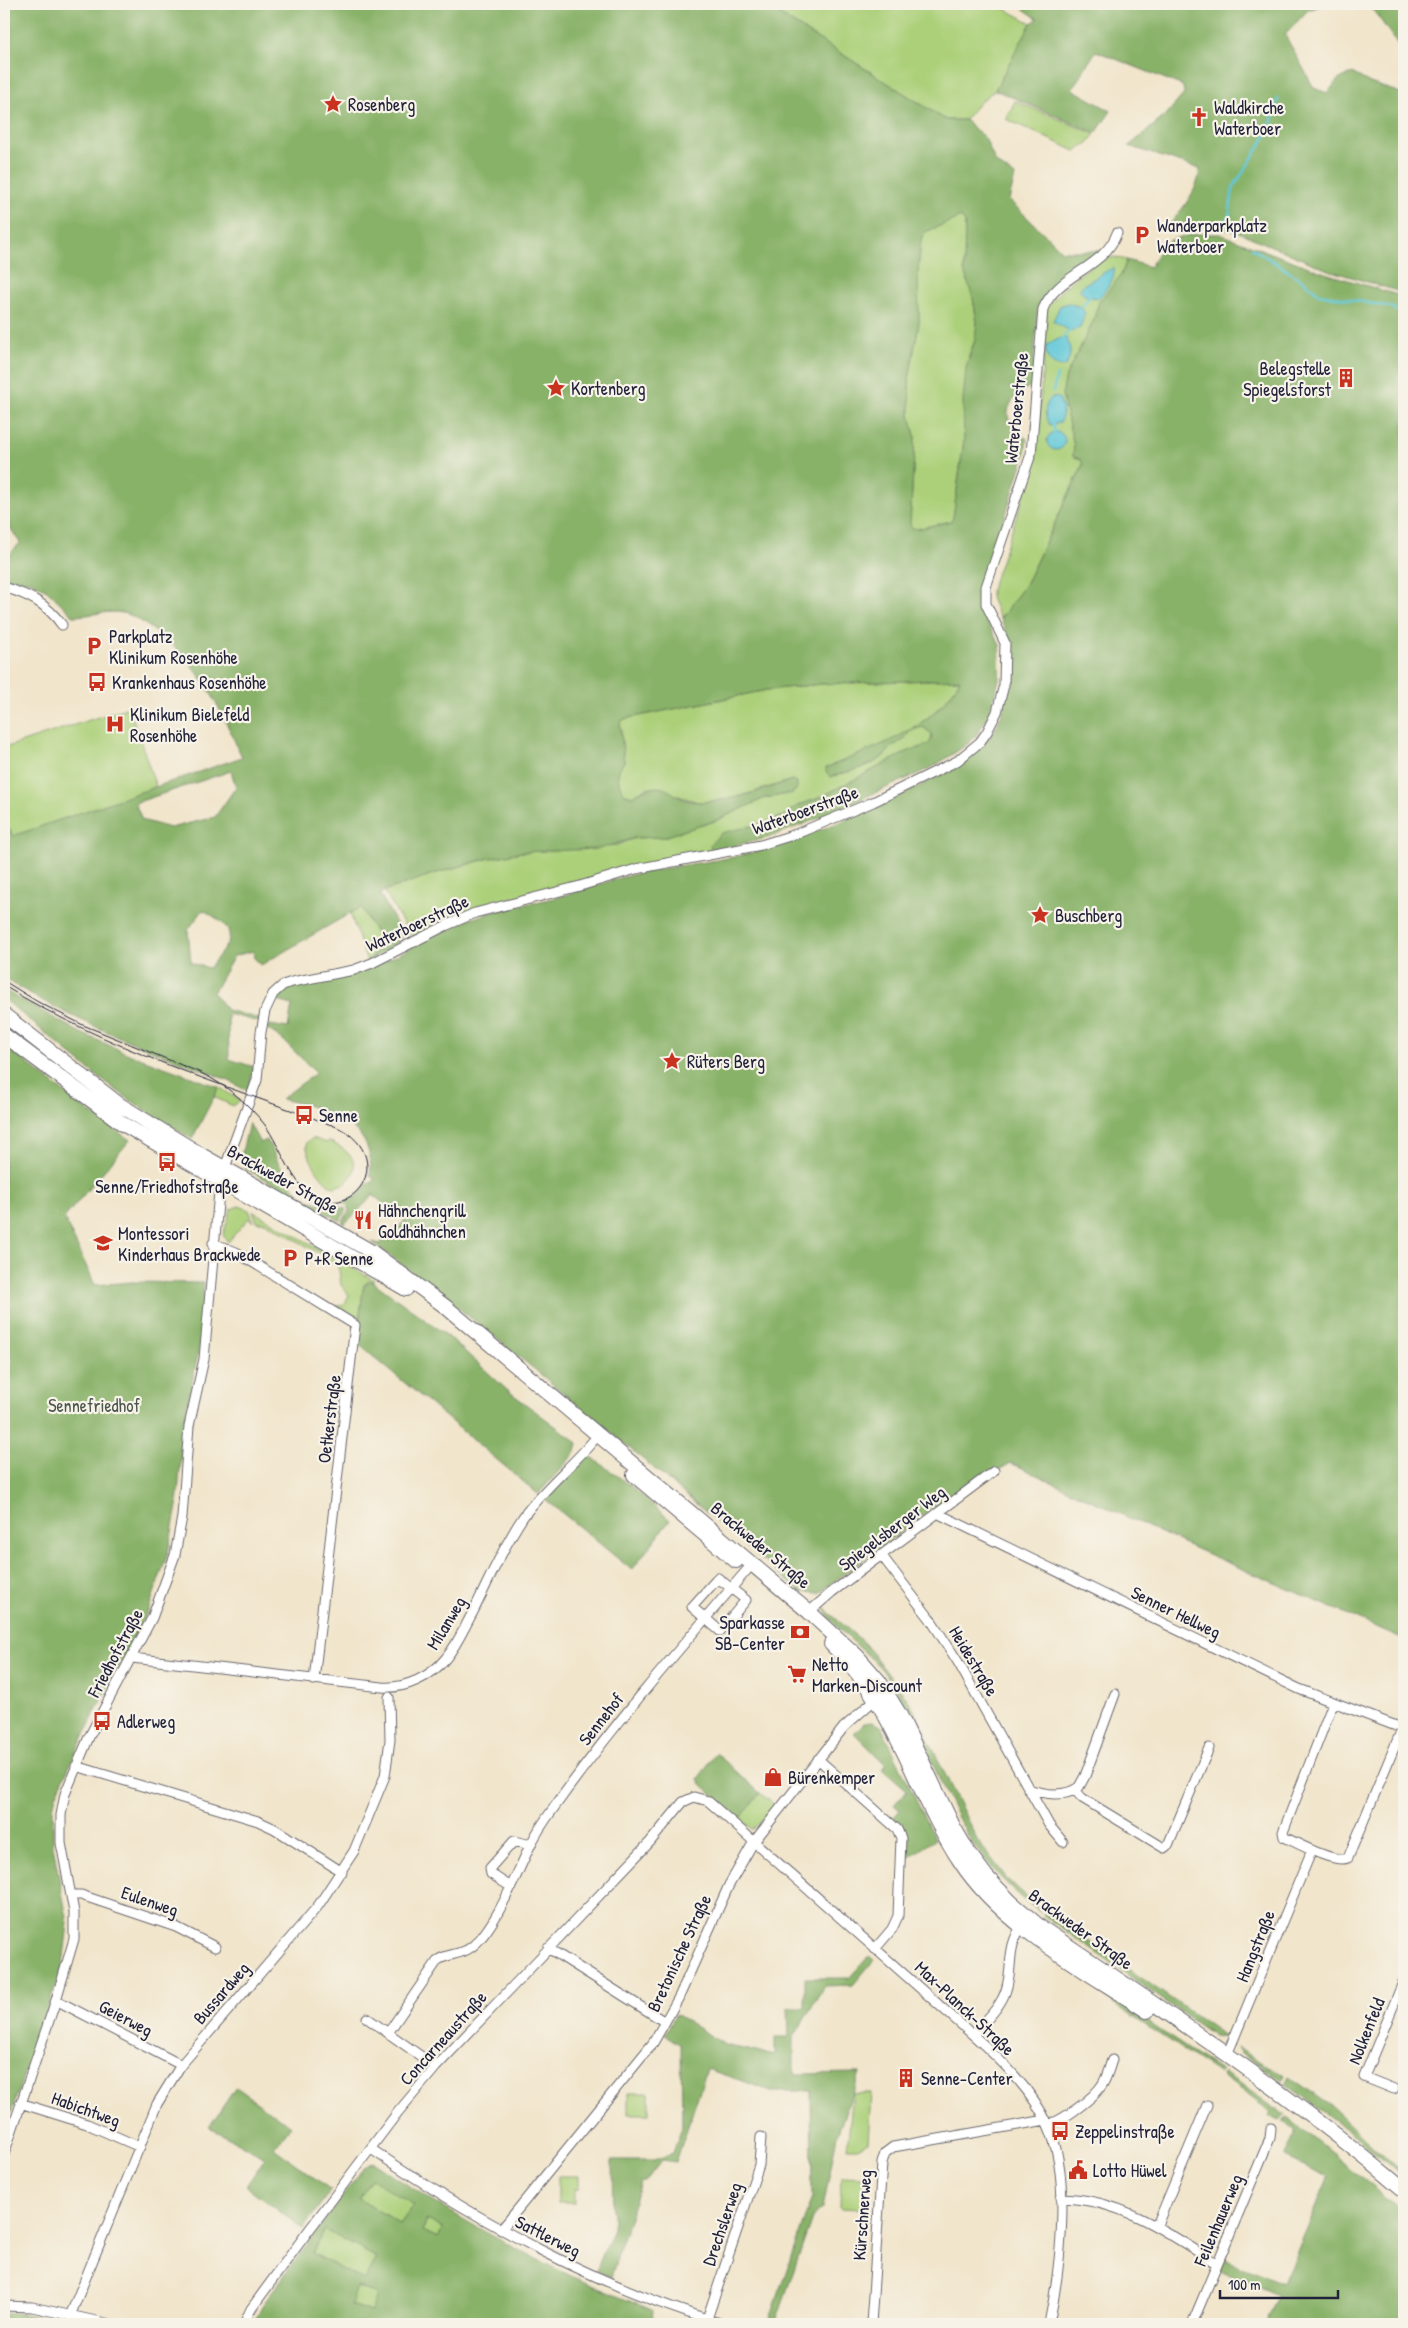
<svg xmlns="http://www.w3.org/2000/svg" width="1408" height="2328" font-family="'Patrick Hand',sans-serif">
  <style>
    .green { fill: #acd079; stroke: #67795a }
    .forest { fill: #89b269; stroke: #566a52; fill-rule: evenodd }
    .water { fill: #5ec8d8; stroke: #40758a }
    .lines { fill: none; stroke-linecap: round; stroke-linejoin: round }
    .stream { stroke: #5ec8d8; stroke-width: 2.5 }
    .street-casing { stroke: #6a666d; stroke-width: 11 }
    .secondary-casing { stroke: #6a666d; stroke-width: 16 }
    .street { stroke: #fff; stroke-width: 9 }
    .secondary { stroke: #fff; stroke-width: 14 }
    .tram { stroke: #22223b; stroke-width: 1 }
    .labels { text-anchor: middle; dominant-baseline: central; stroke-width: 4.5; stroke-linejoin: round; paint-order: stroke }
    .poi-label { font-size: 18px; fill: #22223b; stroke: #f7f3e8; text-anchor: start }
    .street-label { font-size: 18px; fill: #22223b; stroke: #f7f3e8 }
    .park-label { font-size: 18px; fill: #4b564e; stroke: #f7f3e8 }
  </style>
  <rect width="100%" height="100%" fill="#f7f3e8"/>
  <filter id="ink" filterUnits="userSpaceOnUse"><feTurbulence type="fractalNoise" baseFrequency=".02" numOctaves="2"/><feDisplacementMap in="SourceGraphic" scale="10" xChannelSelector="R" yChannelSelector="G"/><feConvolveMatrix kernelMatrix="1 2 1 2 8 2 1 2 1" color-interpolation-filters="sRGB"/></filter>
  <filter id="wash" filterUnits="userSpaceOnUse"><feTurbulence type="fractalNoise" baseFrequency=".0096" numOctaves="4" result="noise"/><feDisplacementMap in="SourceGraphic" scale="20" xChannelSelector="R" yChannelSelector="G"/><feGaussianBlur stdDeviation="1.12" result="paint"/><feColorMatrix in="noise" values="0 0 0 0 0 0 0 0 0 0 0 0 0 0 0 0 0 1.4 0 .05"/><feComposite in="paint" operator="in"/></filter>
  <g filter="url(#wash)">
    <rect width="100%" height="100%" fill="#f1e5cb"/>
    <!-- green -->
    <path class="green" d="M773,4H996L1031,23L995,90L980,102L965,120H946L774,11Z
      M1015,101L1095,134L1088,143L1075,151L1006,119Z
      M961,217L965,222L964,271L973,298L977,322L975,340L969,355L964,440L953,518L951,521L917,529L912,528L910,524L915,436L910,415L909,379L919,322L918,271L921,239L925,232Z
      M1114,257L1127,260L1121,275L1099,302L1093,322L1066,376L1062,395L1074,446L1073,456L1081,460L1083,464L1025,585L1000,619L991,598V590L1036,460L1047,307C1062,288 1090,261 1114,257Z
      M960,679C938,724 874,751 831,777C848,771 864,769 880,759C890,751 889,746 904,740C908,731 914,729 923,727L932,734C932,747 922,747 911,750L819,798L797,806L786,815L765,823L712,851L511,898L454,918L414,936L409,933L384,891L433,874L486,859L521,852L617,845L635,838L663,837L715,821L765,798L793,793L797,788L792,780L729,800L698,802L648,787L632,796L623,793C618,782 615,772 624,762L620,723L624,719L767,690L821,684Z
      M129,707L156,787L13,836L4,821V748Z
      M361,907L383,945L367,962L350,913Z
      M219,1087L240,1101L233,1106L214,1097Z
      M313,1138L326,1143L328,1141C348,1149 367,1165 344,1184L334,1187C321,1183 304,1152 307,1142Z
      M239,1206L249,1210L254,1222L248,1219L228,1242L223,1235L231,1209Z
      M253,1211L374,1280L364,1284L359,1320L336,1306L344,1305L349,1295L341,1285L339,1270L336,1263L265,1222H257Z
      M760,1793L776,1806L753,1830L740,1819Z
      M628,2093H649V2114H628Z
      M853,2093H871L868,2142L858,2148H847Z
      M558,2176H579V2189L574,2190V2203H558Z
      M841,2176L865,2177L864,2209L840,2208Z
      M371,2178L414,2205L400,2224L358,2199Z
      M428,2220L443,2228L438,2238L422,2231Z
      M325,2230L377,2258L364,2281L312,2253Z
      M357,2287L378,2294L371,2312L350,2305Z"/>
    <!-- forest -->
    <path class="forest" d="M4,4H773L774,11L946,120H965L985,138L996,163L1015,176L1009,200L1062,251H1102L1052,286L1038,306L1032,385C1004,400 998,421 1027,439L1025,454L981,592L983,615L1000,645L999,680L988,716L976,736L965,746L933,767L814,820L767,838L712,851L710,845L721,833L765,823L786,815L797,806L819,798L911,750C922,747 932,747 932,734L923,727C914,729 908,731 904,740C889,746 890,751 880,759C864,769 848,771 831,777L826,772V768C874,747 936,729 960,679L821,684L767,690L624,719L620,724L624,762C615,772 618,782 623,793L632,796C672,773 666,802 701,802C733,801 762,790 792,780L797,782V788L793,793L765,798L715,821L663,837L635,838L599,849L521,852L486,859L433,874L384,891L380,894L402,934L399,942L367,962L383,945L361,907L261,965L254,958L253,951L234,956L213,993L227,1010L260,1019L259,1022L228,1014L229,1059L254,1067L248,1091C238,1087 230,1080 220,1077C146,1048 71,1021 4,978V821L13,836L242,757C218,705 204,668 156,632C146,625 136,616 123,613C108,610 89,616 73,616L47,590L30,581L19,582L4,577V560L20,543L4,518ZM961,217L965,222L964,271L973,298L977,322L975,340L966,368L963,401L964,440L953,518L951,521L917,529L912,528L910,524L915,436L910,415L909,379L919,322L918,271L921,239L925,232ZM231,771L236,787L215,817L170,828L142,820L135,803ZM203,910C242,932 232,939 209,968L191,963L188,930Z
      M1016,4H1325L1307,11L1285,35L1314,88L1327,93L1338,80L1352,73L1370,83L1404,94V293L1328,270L1236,231L1204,227L1173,229L1167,228C1181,210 1198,192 1200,169L1129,146L1165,116L1184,94L1183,86L1096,51L1072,89L1111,111L1096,133L995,90L1031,23L1038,19Z
      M1369,4H1404V53Z
      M1196,234H1220L1325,273L1404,297V1639L1187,1545L1011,1463L935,1506L819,1593L801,1592C659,1474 520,1352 372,1242L380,1244L405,1221L372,1194L370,1199L344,1224L342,1222L349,1211L347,1204L343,1203L357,1196L368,1182L372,1183L374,1178L370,1176C377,1122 323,1108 281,1099L316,1073L282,1039L266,1028L270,1025L288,1028L292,1005L274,1000C294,977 330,982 358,973C403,956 442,926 489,913C510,907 533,903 554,898C582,891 609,880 636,874C679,864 723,862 765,849C818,833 955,780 989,738C1002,722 1005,703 1008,684C1012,661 1012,639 1000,619L1025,585L1083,465L1081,460L1073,456L1074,446L1062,395L1066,376L1093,322L1099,302L1121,275L1127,260L1150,267C1166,239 1165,240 1196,234Z
      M4,990L79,1032L131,1055L219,1087L192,1139L143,1109L98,1077L4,999Z
      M4,1045L88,1111L130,1140L64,1218L95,1285L131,1282L204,1283L200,1344L184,1421L177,1506L168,1553L148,1611L98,1706L56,1795L53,1808V1846L68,1923L63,1965L4,2132V1373L12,1360L4,1354V1057L8,1053L4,1049Z
      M249,1123L260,1143L267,1140C279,1161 293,1203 322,1203V1207L345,1208V1212L340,1221L245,1168L242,1152Z
      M368,1281L373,1282L449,1337L507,1390L578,1443L576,1452L538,1494L357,1343L363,1289Z
      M590,1456L630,1485L670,1520L632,1570L545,1499L583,1457Z
      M824,1608L865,1644L911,1704L977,1840L1009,1881L1037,1905L1036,1907L1041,1913C1010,1889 982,1862 963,1827C934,1775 919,1719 883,1671C870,1654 829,1625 824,1608Z
      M871,1722L881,1726L935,1840L906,1859C907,1844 905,1829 892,1819L900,1810L894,1805L907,1790L883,1769L886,1765L854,1733L864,1723Z
      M716,1753L760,1793L740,1819L701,1784L698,1779Z
      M1046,1910L1047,1912L1226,2037L1214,2036L1043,1915Z
      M869,1956L874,1960L853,1985L824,1986L794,2037V2074L860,2073L837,2135L823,2208L813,2216L775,2324H768L812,2197L811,2091H771L707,2069L676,2162L662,2160L645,2182H641L611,2277L596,2271L613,2229L612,2160H654L673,2153L682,2126L681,2045L665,2035L676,2014L725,2045L775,2056V2037H789L788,2008H805V1978H849Z
      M1113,1999L1221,2071L1220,2074L1113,2004Z
      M1238,2047L1262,2064L1286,2075L1283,2081L1242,2054Z
      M1224,2073L1285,2115L1280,2121L1269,2116L1271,2112L1222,2076Z
      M1290,2077L1331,2106L1404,2175V2178L1352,2133L1286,2085Z
      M236,2087L291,2126L274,2148L331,2190L303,2229L246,2186L265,2158L209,2127Z
      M1287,2117L1404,2212V2324H1266L1278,2295L1220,2270L1224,2259L1283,2284L1329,2177L1284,2157L1296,2130L1283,2122Z
      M373,2162C461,2222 553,2273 653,2310L652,2324H253L264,2303L364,2167ZM371,2179L414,2205L400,2224L359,2199ZM427,2220L443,2228L438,2238L422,2231ZM325,2230L377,2258L364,2281L312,2253ZM357,2287L377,2294L371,2312L351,2305Z
      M17,2313L78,2324H4V2314Z"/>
    <!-- water -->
    <path class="water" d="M1114,267C1116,279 1106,289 1099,298C1090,297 1083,297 1080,289L1083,285Z
      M1068,303L1081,307L1085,313L1080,328L1070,331L1053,321L1060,306Z
      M1061,338L1067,339C1071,347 1072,360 1064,367C1051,367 1045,358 1046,345Z
      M1052,397L1059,398L1063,408L1061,422L1050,425C1043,416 1044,404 1052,397Z
      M1047 441a9 9 0 1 1 18 0a9 9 0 1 1-18 0Z"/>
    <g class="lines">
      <!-- stream -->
      <path class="stream" d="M1212,224L1227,220L1229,217L1233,188L1268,133L1278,99
        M1252,248L1305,282L1319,294L1391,307L1404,316
        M1080,309L1090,296
        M1061,340L1071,328
        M1053,392L1057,375
        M1053,423L1054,432"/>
    </g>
  </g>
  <g filter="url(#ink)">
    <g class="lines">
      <!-- street casing -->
      <g class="street-casing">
        <path id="street" d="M4,587C29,595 46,603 62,625
          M213,1243L236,1252L355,1325L314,1680
          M939,1514L1299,1689L1404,1729
          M882,1556L931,1620L958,1662L1049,1825L1063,1842
          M718,1578L746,1600L720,1631L692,1607Z
          M809,1612L832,1592L994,1471
          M132,1658L382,1687C405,1689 431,1677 446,1658C457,1645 464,1628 473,1612C489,1580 503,1547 523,1517C543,1489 571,1467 593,1441
          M1333,1703L1283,1832L1284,1837C1297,1843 1335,1864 1348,1858L1402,1729
          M818,1759L897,1829L901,1838L898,1916L892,1929L875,1949
          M76,1766L258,1821L275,1829L342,1872
          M1028,1789C1045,1794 1064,1798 1079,1787L1085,1776L1115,1694
          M1075,1790L1082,1798L1164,1848L1168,1845L1209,1748
          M511,1887L491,1874L490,1868L514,1841L531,1845
          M71,1895H81L176,1927L215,1947
          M548,1948L665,2022
          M56,2000L181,2065
          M367,2018L436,2067
          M388,2033L438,1960C448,1953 461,1955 470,1948C495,1931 517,1872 531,1844C537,1832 545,1820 553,1809C613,1725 680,1648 747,1570
          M973,2035C984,2022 1001,2007 1006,1990C1014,1965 1005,1948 1024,1923
          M1227,2055L1312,1850
          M1394,2089L1364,2077L1404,1980
          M20,2103L87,2124L140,2147
          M1049,2125C1064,2119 1093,2099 1102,2085C1107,2078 1109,2068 1112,2060
          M371,2149C481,2223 596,2286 723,2324
          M4,2154L56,2000L74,1939V1912L61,1843V1815L65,1794L89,1737L152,1618L175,1555L182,1517L189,1426L204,1359L220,1181L257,1080L261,1032L265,1011L273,994L283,985L292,982L354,970L372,963L445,926L475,913L580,886L636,869L761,845L796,834L873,802L957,761L980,742L987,732L997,712L1004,685L1005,643L986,604V587L1031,454L1043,309C1057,274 1104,269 1117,233
          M1061,2198C1121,2199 1169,2233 1217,2264
          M1157,2225L1207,2105
          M501,2230L653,2043L679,1997L729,1885L753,1843L844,1727L878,1697
          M4,2306L32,2307L110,2324
          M70,2316L157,2104L181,2065L318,1906L354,1851L385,1776L390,1740L389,1697
          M707,2319L759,2165L761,2137
          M244,2324L251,2309L306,2234L398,2112L436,2067L650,1842L683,1802L694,1797L708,1801L973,2035C1001,2060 1033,2091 1048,2125C1072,2177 1060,2270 1049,2324
          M871,2324L882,2163L885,2153L893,2147L1046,2120
          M1192,2324L1270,2138L1271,2128"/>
      </g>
      <!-- secondary casing -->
      <g class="secondary-casing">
        <path id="secondary" d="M4,1015L120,1105L203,1156L372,1252L446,1307L809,1612L858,1657L879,1681L900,1715L953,1826L968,1852L986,1876L1011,1902L1039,1926C1163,2010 1290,2093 1404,2190
          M4,1035L123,1124L406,1289
          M634,1475L736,1561
          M831,1644C897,1707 912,1788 960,1861C1002,1926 1084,1969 1147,2011"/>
      </g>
      <!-- street -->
      <use href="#street" class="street"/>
      <!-- secondary -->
      <use href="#secondary" class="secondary"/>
      <!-- tram -->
      <path class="tram" d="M4,981L38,1002L83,1025L201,1073C226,1085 248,1103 265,1125C280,1145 294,1190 318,1199C361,1215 393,1154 337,1127C224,1085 107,1049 4,986"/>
    </g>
  </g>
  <!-- icons -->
  <defs>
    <g id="sight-bare" transform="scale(1.5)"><path d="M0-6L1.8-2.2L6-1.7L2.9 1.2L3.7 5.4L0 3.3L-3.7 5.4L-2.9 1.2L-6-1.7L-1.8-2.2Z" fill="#c8321e" stroke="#f7f3e8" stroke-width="2.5" paint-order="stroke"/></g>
    <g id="church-bare" transform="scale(1.5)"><path d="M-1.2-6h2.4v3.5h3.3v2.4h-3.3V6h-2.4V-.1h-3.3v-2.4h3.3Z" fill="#c8321e" stroke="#f7f3e8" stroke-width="2.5" paint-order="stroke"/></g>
    <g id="parking-bare" transform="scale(1.5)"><path d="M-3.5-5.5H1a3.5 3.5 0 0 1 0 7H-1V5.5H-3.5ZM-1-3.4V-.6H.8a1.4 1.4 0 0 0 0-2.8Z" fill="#c8321e" stroke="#f7f3e8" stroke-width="2.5" paint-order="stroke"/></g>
    <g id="building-bare" transform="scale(1.5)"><path d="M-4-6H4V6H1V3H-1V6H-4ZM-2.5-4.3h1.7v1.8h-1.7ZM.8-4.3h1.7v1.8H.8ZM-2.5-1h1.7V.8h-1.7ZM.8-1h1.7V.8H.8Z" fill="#c8321e" stroke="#f7f3e8" stroke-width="2.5" paint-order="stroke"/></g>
    <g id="bus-bare" transform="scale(1.5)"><path d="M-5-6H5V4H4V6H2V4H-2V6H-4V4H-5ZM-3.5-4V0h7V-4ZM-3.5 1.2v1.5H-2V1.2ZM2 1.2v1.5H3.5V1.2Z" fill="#c8321e" stroke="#f7f3e8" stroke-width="2.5" paint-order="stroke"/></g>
    <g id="hospital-bare" transform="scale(1.5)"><path d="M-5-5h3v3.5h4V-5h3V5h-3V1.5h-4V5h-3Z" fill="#c8321e" stroke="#f7f3e8" stroke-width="2.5" paint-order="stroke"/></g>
    <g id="restaurant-bare" transform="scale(1.5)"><path d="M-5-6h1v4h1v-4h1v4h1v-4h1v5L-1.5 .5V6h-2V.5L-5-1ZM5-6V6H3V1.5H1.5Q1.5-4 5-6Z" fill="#c8321e" stroke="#f7f3e8" stroke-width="2.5" paint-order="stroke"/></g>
    <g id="school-bare" transform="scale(1.5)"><path d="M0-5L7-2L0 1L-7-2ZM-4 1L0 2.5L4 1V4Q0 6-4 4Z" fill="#c8321e" stroke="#f7f3e8" stroke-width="2.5" paint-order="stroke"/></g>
    <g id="bank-bare" transform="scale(1.5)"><path d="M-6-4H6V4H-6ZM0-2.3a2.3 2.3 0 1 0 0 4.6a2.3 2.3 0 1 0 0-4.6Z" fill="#c8321e" stroke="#f7f3e8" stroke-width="2.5" paint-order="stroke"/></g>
    <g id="supermarket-bare" transform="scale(1.5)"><path d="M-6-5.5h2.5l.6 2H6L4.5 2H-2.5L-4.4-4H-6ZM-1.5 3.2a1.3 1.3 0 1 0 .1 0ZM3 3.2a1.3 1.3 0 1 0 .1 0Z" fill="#c8321e" stroke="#f7f3e8" stroke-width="2.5" paint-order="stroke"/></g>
    <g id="shop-bare" transform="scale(1.5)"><path d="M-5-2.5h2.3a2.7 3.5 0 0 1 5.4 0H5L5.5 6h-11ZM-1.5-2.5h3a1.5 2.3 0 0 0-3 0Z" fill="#c8321e" stroke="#f7f3e8" stroke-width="2.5" paint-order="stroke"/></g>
    <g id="civic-bare" transform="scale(1.5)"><path d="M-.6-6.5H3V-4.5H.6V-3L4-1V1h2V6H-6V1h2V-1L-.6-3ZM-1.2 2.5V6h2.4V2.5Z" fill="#c8321e" stroke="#f7f3e8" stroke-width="2.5" paint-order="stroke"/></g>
  </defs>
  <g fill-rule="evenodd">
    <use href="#sight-bare" x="333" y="104"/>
    <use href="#church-bare" x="1199" y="117"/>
    <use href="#parking-bare" x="1142" y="235"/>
    <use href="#building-bare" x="1346" y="378"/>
    <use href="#sight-bare" x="556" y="388"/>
    <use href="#parking-bare" x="94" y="646"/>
    <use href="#bus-bare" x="97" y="682"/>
    <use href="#hospital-bare" x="115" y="724"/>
    <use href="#sight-bare" x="1040" y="915"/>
    <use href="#sight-bare" x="672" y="1061"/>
    <use href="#bus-bare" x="304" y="1115"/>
    <use href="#bus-bare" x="167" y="1162"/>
    <use href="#restaurant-bare" x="363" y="1220"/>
    <use href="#school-bare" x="103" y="1243"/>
    <use href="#parking-bare" x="290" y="1258"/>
    <use href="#bank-bare" x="800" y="1632"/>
    <use href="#supermarket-bare" x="797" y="1674"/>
    <use href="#bus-bare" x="102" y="1721"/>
    <use href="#shop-bare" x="773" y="1777"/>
    <use href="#building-bare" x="906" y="2078"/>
    <use href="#bus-bare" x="1060" y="2131"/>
    <use href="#civic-bare" x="1078" y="2170"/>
  </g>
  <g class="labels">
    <!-- poi labels -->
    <g class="poi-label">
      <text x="348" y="104">Rosenberg</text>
      <text x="1214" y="107">Waldkirche<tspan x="1214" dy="21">Waterboer</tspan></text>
      <text x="1157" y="225">Wanderparkplatz<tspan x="1157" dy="21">Waterboer</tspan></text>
      <text x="1331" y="368" text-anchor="end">Belegstelle<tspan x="1331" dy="21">Spiegelsforst</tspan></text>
      <text x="571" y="388">Kortenberg</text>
      <text x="109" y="636">Parkplatz<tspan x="109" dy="21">Klinikum Rosenhöhe</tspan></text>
      <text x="112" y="682">Krankenhaus Rosenhöhe</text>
      <text x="130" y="714">Klinikum Bielefeld<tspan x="130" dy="21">Rosenhöhe</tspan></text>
      <text x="1055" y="915">Buschberg</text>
      <text x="687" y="1061">Rüters Berg</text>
      <text x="319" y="1115">Senne</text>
      <text x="167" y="1186" text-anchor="middle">Senne/Friedhofstraße</text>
      <text x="378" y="1210">Hähnchengrill<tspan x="378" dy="21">Goldhähnchen</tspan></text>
      <text x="118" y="1233">Montessori<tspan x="118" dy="21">Kinderhaus Brackwede</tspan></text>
      <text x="305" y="1258">P+R Senne</text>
      <text x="785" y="1622" text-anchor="end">Sparkasse<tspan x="785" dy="21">SB-Center</tspan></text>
      <text x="812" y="1664">Netto<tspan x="812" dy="21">Marken-Discount</tspan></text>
      <text x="117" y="1721">Adlerweg</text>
      <text x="788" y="1777">Bürenkemper</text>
      <text x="921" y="2078">Senne-Center</text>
      <text x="1075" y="2131">Zeppelinstraße</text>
      <text x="1093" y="2170">Lotto Hüwel</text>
    </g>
    <!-- street labels -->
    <g class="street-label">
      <text transform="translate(1016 408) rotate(-84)">Waterboerstraße</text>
      <text transform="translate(805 810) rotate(-20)">Waterboerstraße</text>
      <text transform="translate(417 923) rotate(-25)">Waterboerstraße</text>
      <text transform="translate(283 1179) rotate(29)">Brackweder Straße</text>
      <text transform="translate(329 1419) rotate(-83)">Oetkerstraße</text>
      <text transform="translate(892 1528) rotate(-37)">Spiegelsberger Weg</text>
      <text transform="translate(761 1545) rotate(40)">Brackweder Straße</text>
      <text transform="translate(1176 1612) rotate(26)">Senner Hellweg</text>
      <text transform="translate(446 1623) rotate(-59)">Milanweg</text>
      <text transform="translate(115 1653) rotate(-62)">Friedhofstraße</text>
      <text transform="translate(974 1661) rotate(59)">Heidestraße</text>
      <text transform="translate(601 1719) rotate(-52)">Sennehof</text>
      <text transform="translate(150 1901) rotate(19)">Eulenweg</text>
      <text transform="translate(1081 1929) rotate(36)">Brackweder Straße</text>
      <text transform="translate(1255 1946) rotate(-68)">Hangstraße</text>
      <text transform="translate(679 1953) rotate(-65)">Bretonische Straße</text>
      <text transform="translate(221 1993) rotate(-49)">Bussardweg</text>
      <text transform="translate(965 2008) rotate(43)">Max-Planck-Straße</text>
      <text transform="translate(126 2018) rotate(28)">Geierweg</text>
      <text transform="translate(1366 2031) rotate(-68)">Nolkenfeld</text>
      <text transform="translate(443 2038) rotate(-48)">Concarneaustraße</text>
      <text transform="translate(86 2109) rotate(20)">Habichtweg</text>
      <text transform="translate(862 2215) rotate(-86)">Kürschnerweg</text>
      <text transform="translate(1218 2220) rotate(-67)">Feilenhauerweg</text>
      <text transform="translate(722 2224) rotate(-71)">Drechslerweg</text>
      <text transform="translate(548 2236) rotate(27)">Sattlerweg</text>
    </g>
    <!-- park labels -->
    <g class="park-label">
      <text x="94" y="1405">Sennefriedhof</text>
    </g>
  </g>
  <!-- margin -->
  <rect width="1408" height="2328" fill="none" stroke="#f7f3e8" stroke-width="20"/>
  <!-- scale -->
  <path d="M1220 2290v8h118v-8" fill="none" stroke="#22223b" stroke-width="2.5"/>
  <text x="1228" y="2290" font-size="15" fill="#22223b" stroke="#f7f3e8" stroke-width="4" paint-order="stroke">100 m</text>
</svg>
